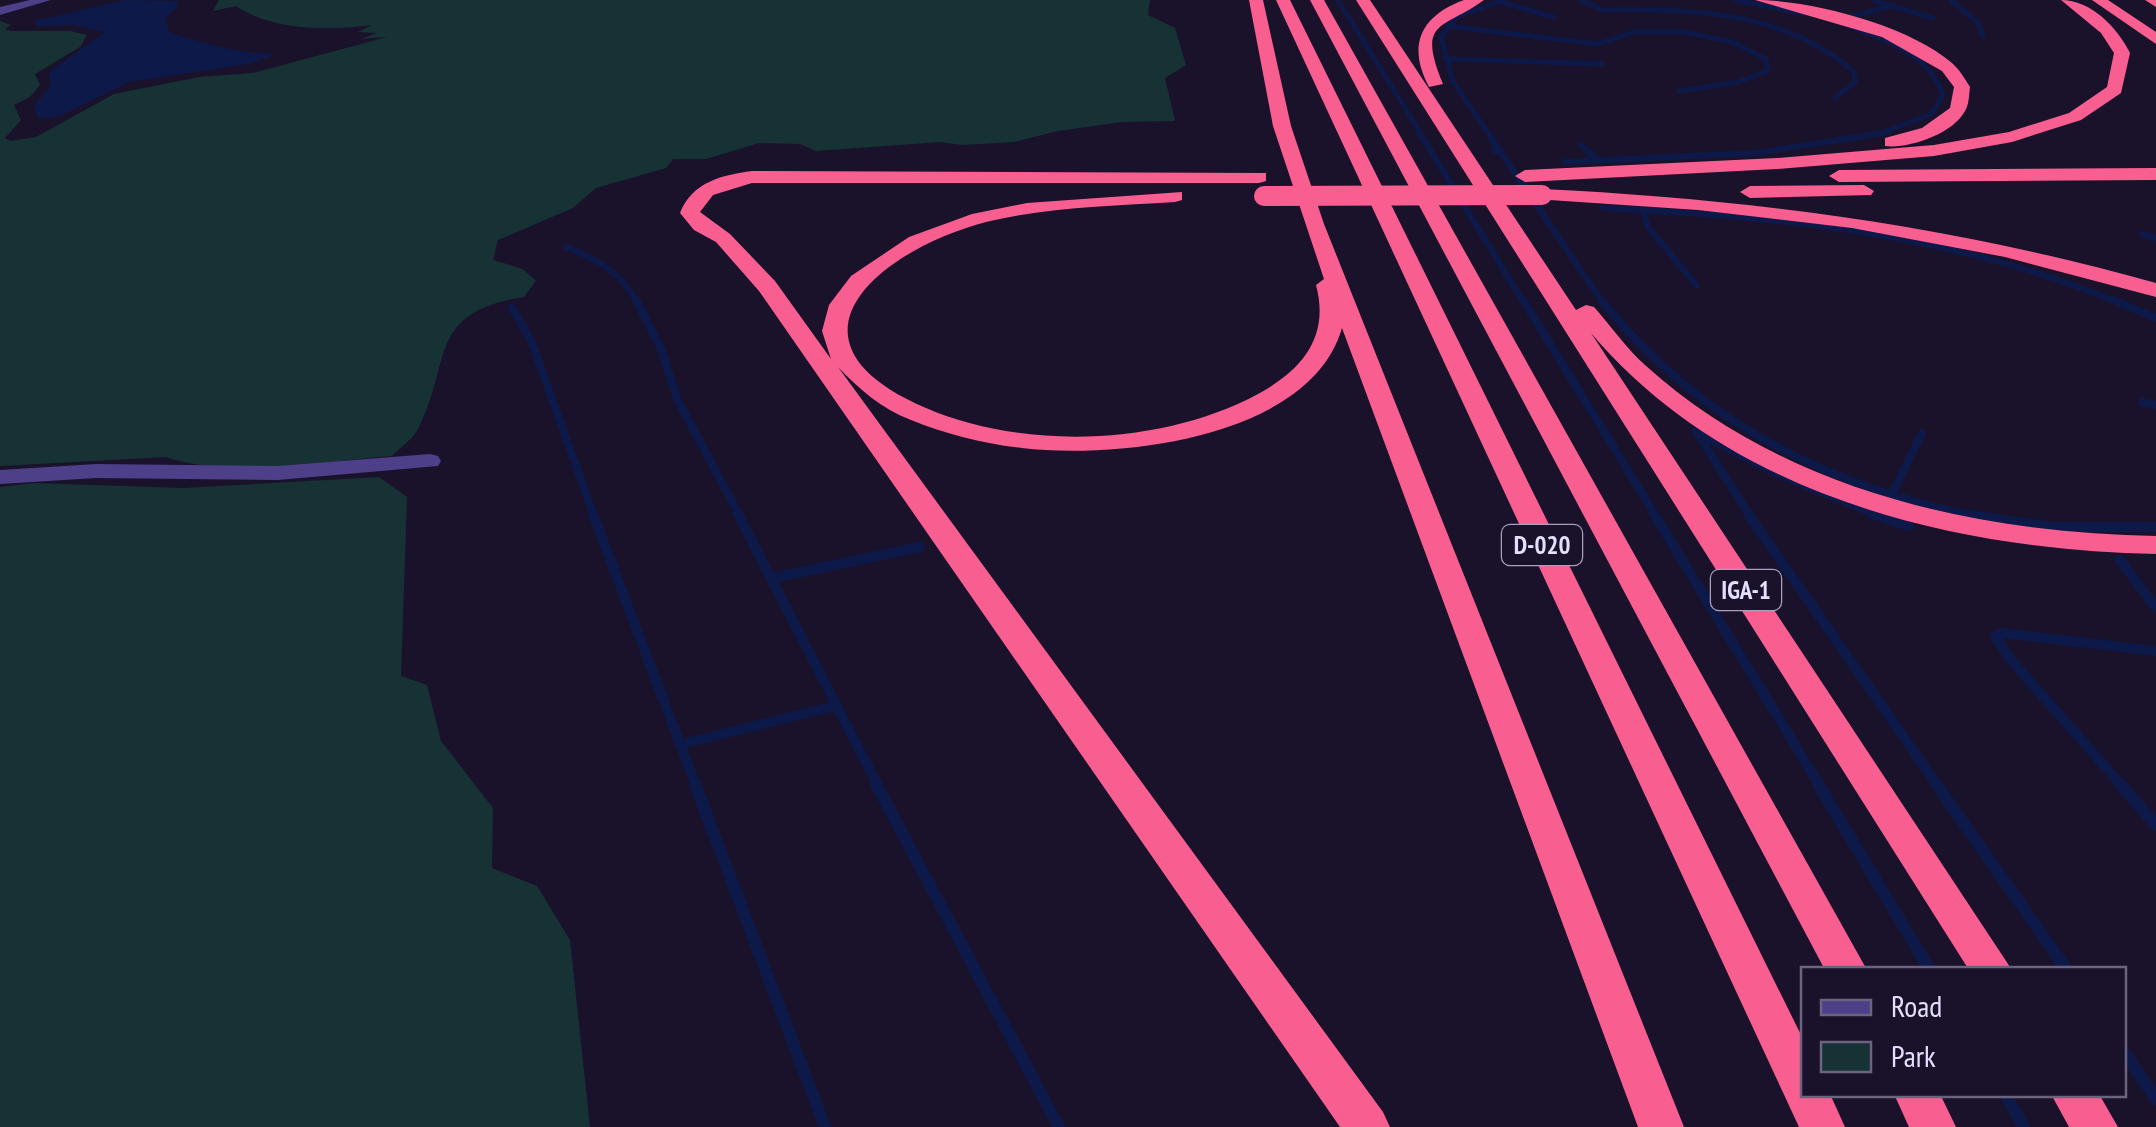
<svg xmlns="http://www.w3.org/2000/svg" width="2156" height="1127" font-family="'PT Sans Narrow',sans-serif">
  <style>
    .green { fill: #163235 }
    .water { fill: #0d1a49 }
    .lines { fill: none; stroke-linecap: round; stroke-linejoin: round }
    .stream-far4 { stroke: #0d1a49; stroke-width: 5 }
    .stream-far3 { stroke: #0d1a49; stroke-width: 6 }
    .stream-far2 { stroke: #0d1a49; stroke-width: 8 }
    .stream-far1 { stroke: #0d1a49; stroke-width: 10 }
    .stream { stroke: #0d1a49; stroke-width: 12 }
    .minor { fill: #4d3f88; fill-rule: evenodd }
    .highway { fill: #f95e91; fill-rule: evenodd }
    .highway-bridge { stroke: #f95e91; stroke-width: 20 }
    .labels { text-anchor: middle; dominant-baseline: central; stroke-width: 9; stroke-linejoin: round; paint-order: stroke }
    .shield { fill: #1a122b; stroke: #a9a1bf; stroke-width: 2.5 }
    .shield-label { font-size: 25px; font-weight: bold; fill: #e6defe }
  </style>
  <rect width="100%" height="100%" fill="#1a122b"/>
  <!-- green -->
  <path class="green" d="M219,0H1150L1148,15L1175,28L1186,65L1165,78L1175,121L1122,122L1058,131L1014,142L962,145L941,142L816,151L800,144L759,143L706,159H673L666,168L596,188L573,208L498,240L493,260L523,269L536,281L524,297C427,312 452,361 419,427C414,438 401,447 392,456C330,461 223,478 166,457L0,466V21L11,25L5,29L10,31H70L87,35L80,47L35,74L40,85L30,97L14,105L21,120L5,138L10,141L36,137L114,94L199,77L253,73L387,37L361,39L377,33L358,32L372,25C330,31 272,31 236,6L213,11Z
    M379,477L407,497L401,676L427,685L441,741L493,808L492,868L537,886L570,940L590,1127H0V487L33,483L184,488Z"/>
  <!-- water -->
  <path class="water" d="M124,0L178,1V6L165,19L169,32C202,43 239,54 272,53V56L248,64L129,82L60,116L38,119L34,106L51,86L49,72L105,32L74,25L37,26L35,21Z"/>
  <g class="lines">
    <!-- stream-far4 -->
    <path class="stream-far4" d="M1338,0L1421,134
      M1581,0L1600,9
      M1735,0L1805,14
      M1873,0L1933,18
      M1951,0L1979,24L1983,37
      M1498,1L1553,17
      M1602,10C1690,8 1785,11 1854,72L1855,82L1835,98
      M1850,17L1891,6
      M1447,26L1598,44L1634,32H1684L1732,42L1766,59L1767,71L1739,82L1679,91
      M1849,26C1887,41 1928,53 1943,95L1931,114L1879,134
      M1445,59L1603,64
      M1489,134L1453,82L1441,37L1456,17L1503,0"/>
    <!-- stream-far3 -->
    <path class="stream-far3" d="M1419,132L1524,303
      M1487,132L1500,151
      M1581,145L1598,160
      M1494,151H1500L1603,303
      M1565,162L1756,153L1889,132
      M1603,208C1778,216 1957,235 2119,303
      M1643,209L1648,227L1697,286
      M2142,234L2156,238
      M566,247C599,261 620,270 637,303"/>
    <!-- stream-far2 -->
    <path class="stream-far2" d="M636,300L662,351L677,399L740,516
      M1523,300L1656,516
      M1601,300C1697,420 1827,487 1976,516
      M2113,300L2156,318
      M512,308L531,340L594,516
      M2142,402L2156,405
      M1696,431L1750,516
      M1698,433L1775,473L1879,516
      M1892,494L1922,433"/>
    <!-- stream-far1 -->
    <path class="stream-far1" d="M593,514L696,786
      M738,514L878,786
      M1654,514L1820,786
      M1748,514L1938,786
      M1872,514L1909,526
      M1963,514L2053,527H2156
      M2120,560L2156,608
      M773,578L920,547
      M682,744L835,706
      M2122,786L2011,660L1995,636L2002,633L2156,651"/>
    <!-- stream -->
    <path class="stream" d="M695,784L825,1127
      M876,784L1059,1127
      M1818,784L1930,970
      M1936,784L2067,970
      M2120,784L2156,825
      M2124,1052L2156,1099
      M2005,1094L2024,1127"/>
    <!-- minor -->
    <path class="minor" d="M30,0H51L0,15V7Z
      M430,454L438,456L441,461L438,466L278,480L96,478L0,484V470L96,464L278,466Z"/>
    <!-- highway -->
    <path class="highway" d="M1249,0H1263L1291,126L1324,224L1684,1127H1638L1342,328C1310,439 1117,459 1022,448C984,444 946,434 911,420C882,409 859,389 838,367L1383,1112L1390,1127H1340L759,291L716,242L694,230L680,213C692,182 722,175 752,171L1266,173V181L1259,183H752L713,195L700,212L730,234L775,281L831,359L822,331L829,305L851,276L909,237L972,214L1027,203L1182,192V200L1175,202C1112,206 1047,207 986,222C879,250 769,341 926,408C1026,451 1163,445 1258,394C1302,370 1330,337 1316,285L1324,279L1273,126Z
      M1276,0H1290L1804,1041V1094H1830L1845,1127H1799Z
      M1310,0H1324L1867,970H1825Z
      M1356,0H1370L1576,310L1586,305L1594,307C1611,326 1626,348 1645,365C1783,490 1975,533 2156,536V554C1951,550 1728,495 1591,333L2012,970H1969Z
      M1464,0H1484C1443,30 1416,19 1443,84L1429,87C1407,46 1420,16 1464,0Z
      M1755,0C1811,0 1908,25 1952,63C1959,69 1965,79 1970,87C1969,95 1969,105 1965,111C1953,134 1908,149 1885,146V138L1922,128L1950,108L1954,87L1942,71L1882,37Z
      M2061,0C2091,0 2117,27 2130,53L2121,93L2081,120L2012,142L1934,156L1777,169L1525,182L1515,176L1525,170L1777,158L1934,145L2009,132L2069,113L2107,87L2114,53L2101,33Z
      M2092,0H2108L2156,32V44Z
      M2145,0H2156V7Z
      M2156,168V180L1839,182L1829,176L1839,170Z
      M1864,185L1874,191L1871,195L1750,198L1740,192L1750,186Z
      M1542,189C1751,199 1954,226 2156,283V297L2005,257L1852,228L1698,210L1535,199V191Z
      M1894,1094H1940L1956,1127H1909Z
      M2051,1094H2099L2118,1127H2069Z"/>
    <!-- highway-bridge -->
    <path class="highway-bridge" d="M1264,196L1542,195"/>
  </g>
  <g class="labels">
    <!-- shield labels -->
    <g class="shield">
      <rect x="1502" y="525" width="80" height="40" rx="8"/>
      <rect x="1711" y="570" width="70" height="40" rx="8"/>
    </g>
    <g class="shield-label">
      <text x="1542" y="545">D-020</text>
      <text x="1746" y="590">IGA-1</text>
    </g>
  </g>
  <!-- legend -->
  <rect x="1801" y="967" width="325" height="130" fill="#1a122b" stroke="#6c647f" stroke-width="2.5"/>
  <rect x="1821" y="1000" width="50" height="15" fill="#4d3f88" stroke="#6c647f" stroke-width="2.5"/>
  <text x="1891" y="1017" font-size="30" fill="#e6defe">Road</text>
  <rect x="1821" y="1042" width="50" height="30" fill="#163235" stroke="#6c647f" stroke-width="2.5"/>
  <text x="1891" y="1067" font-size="30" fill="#e6defe">Park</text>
</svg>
